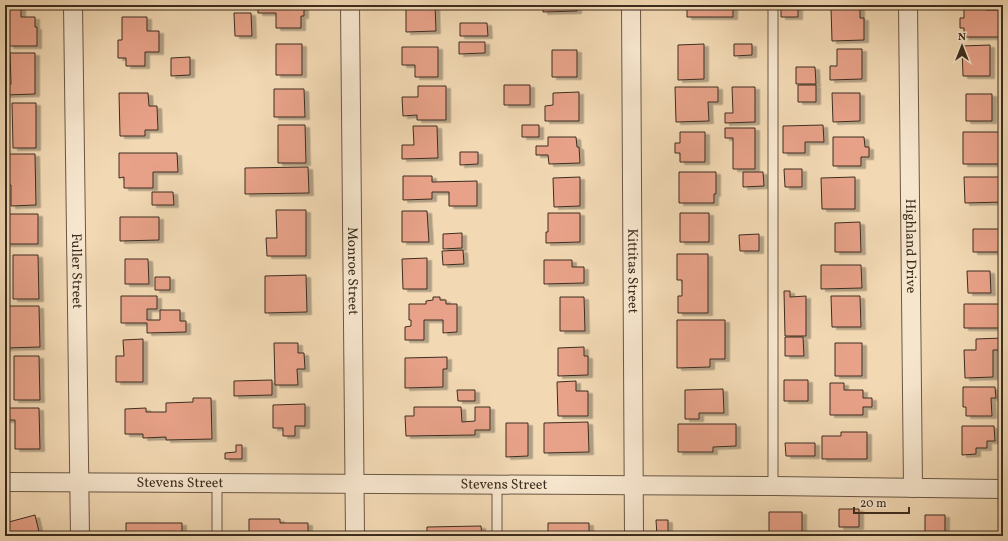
<svg xmlns="http://www.w3.org/2000/svg" width="1008" height="541" font-family="Vollkorn,serif">
  <style>
    .building { fill: #e8a289; stroke: #3c2d1f; filter: url(#shadow) }
    .lines { fill: none; stroke-linecap: round; stroke-linejoin: round }
    .lane-casing { stroke: #6a5844; stroke-width: 11 }
    .street-casing { stroke: #6a5844; stroke-width: 20 }
    .lane { stroke: #f7e6ce; stroke-width: 9 }
    .street { stroke: #f7e6ce; stroke-width: 18 }
    .labels { text-anchor: middle; dominant-baseline: central; stroke-width: 3; stroke-linejoin: round; paint-order: stroke }
    .street-label { font-size: 14px; fill: #3c2d1f; stroke: #f7e6ce }
  </style>
  <defs>
    <filter id="shadow"><feDropShadow dx="4.5" dy="2.5" stdDeviation="0" flood-color="#0004"/></filter>
  </defs>
  <rect width="100%" height="100%" fill="#f2d9b4"/>
  <filter id="stains"><feTurbulence type="fractalNoise" baseFrequency=".005" numOctaves="4"/><feColorMatrix values="0 0 0 0 .2 0 0 0 0 .09 0 0 0 0 .02 0 0 0 .5 -.17"/></filter>
  <radialGradient id="worn" r=".72"><stop offset=".6" stop-color="#630" stop-opacity="0"/><stop offset="1" stop-color="#630" stop-opacity=".3"/></radialGradient>
  <!-- building -->
  <path class="building" d="M258,5H304V16H301V28H276V13H258Z
    M406,5H435L436,31L406,32Z
    M543,5H577V11L543,12Z
    M687,5H757H733V17H687Z
    M781,5H798V17H781Z
    M5,7H21V17H35V27H37V46H9V34L6,35Z
    M860,7V18H864V40L832,41L831,8Z
    M964,8H986V10H1000V12H1003V37H964V28H960V18H964Z
    M234,13H251L252,36H235Z
    M122,17H147V31H159V52H145V66H126V58H118V40H122Z
    M460,23H487L488,36H460Z
    M459,42H485V53L459,54Z
    M276,44H302V75H276Z
    M704,44V79L678,80V45Z
    M734,44H752V55L734,56Z
    M990,45V76H963L962,46Z
    M402,47H438V77H415V65H402Z
    M837,49H862V79L830,80V66H837Z
    M552,50H577V77H552Z
    M10,53H35V94L5,95V84H11Z
    M190,57V75L171,76V58Z
    M796,67H815L816,84H796Z
    M504,85H530V105H504Z
    M798,85H816V102H798Z
    M418,86H446V120H417V115L403,116L402,97H418Z
    M675,87H718V102H708L709,121L676,122Z
    M732,87H755V122L725,123V113H733Z
    M274,89H304L305,117H274Z
    M579,92V121H545V106L553,105V93Z
    M119,93H148L149,106H157L158,130H145V136H120Z
    M832,93H860V121L833,122Z
    M966,94H992V121H966Z
    M12,103H36V148H13Z
    M278,125H305L306,163H278Z
    M522,125H539V137H522Z
    M823,125L824,142H805V153H783V126Z
    M413,126H437L438,158L402,159V145H414Z
    M725,128H755V169H733V138H725Z
    M680,132H705V162H680V153H675V143H680Z
    M963,132H1003V164H963Z
    M548,137H576L577,147H579L580,163L549,164L548,155H536V146H548Z
    M833,137H864L865,147H869V157H861V166H833Z
    M460,152H478V164L460,165Z
    M119,153H177L178,172H153V188H124V177L119,178Z
    M9,154H35L36,205L11,206V185H9Z
    M308,167L309,193L245,194V168Z
    M784,169H802V187H785Z
    M679,172H716V194H714V203H679Z
    M743,172H763L764,186L743,187Z
    M403,176H432V182L477,181V206H449V192H432V199L403,200Z
    M580,177V206L554,207L553,178Z
    M855,177V209H822L821,178Z
    M964,177H1003V202L965,203Z
    M152,192H173L174,205H152Z
    M276,210H306V256H267L266,238H277Z
    M402,211H427L429,242H402Z
    M548,213H580V242L546,243V232H548Z
    M680,213H709V242H680Z
    M5,214H38V244H6Z
    M120,217H159V240L120,241Z
    M860,222L861,252H835V223Z
    M973,229H999V243H1003V252H973Z
    M462,233V248L443,249V234Z
    M759,234V251H740L739,235Z
    M463,250L464,264L443,265L442,251Z
    M677,254H708V313H678V296H682V280H677Z
    M13,255H38L39,299H13Z
    M427,258V289H403L402,259Z
    M125,259H148L149,284H125Z
    M544,260H572V267H584V283L544,284Z
    M821,265H861L862,288L821,289Z
    M967,271H990L991,293H968Z
    M306,275L307,312L265,313V276Z
    M155,277H170V290H155Z
    M784,291H790V297L806,296V336H785Z
    M121,296H157V309H147V320H160V310H180V321H186V332L147,333V323H121Z
    M831,296H860L861,327H832Z
    M433,297H440V300H446V304H457V332L443,333V320H424V340H405V327L411,326V320H409V304H426V301L433,300Z
    M560,297H584L585,331H560Z
    M964,304H1003V328H964Z
    M5,306H39L40,347L5,348Z
    M677,320H725V359H710V367L677,368Z
    M785,337H803L804,356H785Z
    M1003,338V350H993V377L965,378L964,350H976V339Z
    M143,339V382H116V356H124L123,340Z
    M274,343H298V353H304L305,369H297L298,385H275Z
    M835,343H862V376H835Z
    M584,347V356H588V375L558,376V348Z
    M14,356H39L40,400H14Z
    M447,357V369H443V387L405,388V358Z
    M272,380V395L234,396V381Z
    M784,380H808V401H784Z
    M576,381V391H588V416H558L557,382Z
    M830,383H844V390H863V398H872V407H863V415H830Z
    M963,387H995L996,398H991L992,416H966V407H963Z
    M723,389L724,413H699V419H685V390Z
    M457,390H475V401H458Z
    M193,398H211L212,439L166,440V437L143,438V434H125V409L146,408V412H166V403L193,402Z
    M305,404V426H295V436H283V428H273V405Z
    M414,407H461L462,422L475,421V407H490V430H475V435L406,436L405,416H414Z
    M5,408H39L40,449H15V420H5Z
    M588,422L589,452L544,453V423Z
    M506,423H528V456L506,457Z
    M678,424H736V446L713,447V452H678Z
    M962,426H994L995,441H987V448H976V454L962,455Z
    M841,432H867V459H822V436H841Z
    M785,443H815V456H786Z
    M236,445H242V459H225V453L236,452Z
    M839,509H859V527H839Z
    M769,512H802V532H769Z
    M35,515L40,536H5V523Z
    M925,515H945V536H925Z
    M249,519H280V523H308V536H249Z
    M656,520H668V536H657Z
    M126,523H182V536H126Z
    M548,523H589V536H548Z
    M481,526L482,536H427V527Z"/>
  <g class="lines">
    <!-- lane casing -->
    <g class="lane-casing">
      <path id="lane" d="M773,5V486
        M217,483V536
        M497,485V536"/>
    </g>
    <!-- street casing -->
    <g class="street-casing">
      <g id="street">
        <path id="s1" d="M73,5L80,536"/>
        <path id="s2" d="M350,5L355,536"/>
        <path id="s3" d="M631,5L634,536"/>
        <path id="s4" d="M908,5L913,488"/>
        <path id="s5" d="M5,482L773,486L1003,489"/>
      </g>
    </g>
    <!-- lane -->
    <use href="#lane" class="lane"/>
    <!-- street -->
    <use href="#street" class="street"/>
  </g>
  <g class="labels">
    <!-- street labels -->
    <g class="street-label">
      <text stroke="none"><textPath href="#s4" startOffset="241">Highland Drive</textPath></text>
      <text stroke="none"><textPath href="#s1" startOffset="266">Fuller Street</textPath></text>
      <text stroke="none"><textPath href="#s2" startOffset="266">Monroe Street</textPath></text>
      <text stroke="none"><textPath href="#s3" startOffset="266">Kittitas Street</textPath></text>
      <text stroke="none"><textPath href="#s5" startOffset="175">Stevens Street</textPath></text>
      <text stroke="none"><textPath href="#s5" startOffset="499">Stevens Street</textPath></text>
    </g>
  </g>
  <!-- margin -->
  <rect width="1008" height="541" fill="none" stroke="#f2d9b4" stroke-width="20"/>
  <rect x="6" y="6" width="996" height="529" fill="none" stroke="#3c2d1f" stroke-width="2"/>
  <rect x="10" y="10" width="988" height="521" fill="none" stroke="#3c2d1f"/>
  <!-- north arrow -->
  <g transform="translate(962 46)" stroke="#f7e6ce" stroke-width="3" paint-order="stroke">
  <path d="M0-3L7 15L0 10L-7 15Z" fill="#3c2d1f"/>
  <text y="-6" font-size="11" font-weight="bold" text-anchor="middle" fill="#3c2d1f">N</text>
  </g>
  <!-- scale -->
  <path d="M854 507v6h55v-6" fill="none" stroke="#3c2d1f" stroke-width="2"/>
  <text x="860" y="507" font-size="12" fill="#3c2d1f" stroke="#f7e6ce" stroke-width="3" paint-order="stroke">20 m</text>
  <rect width="100%" height="100%" filter="url(#stains)"/>
  <rect width="100%" height="100%" fill="url(#worn)"/>
</svg>
